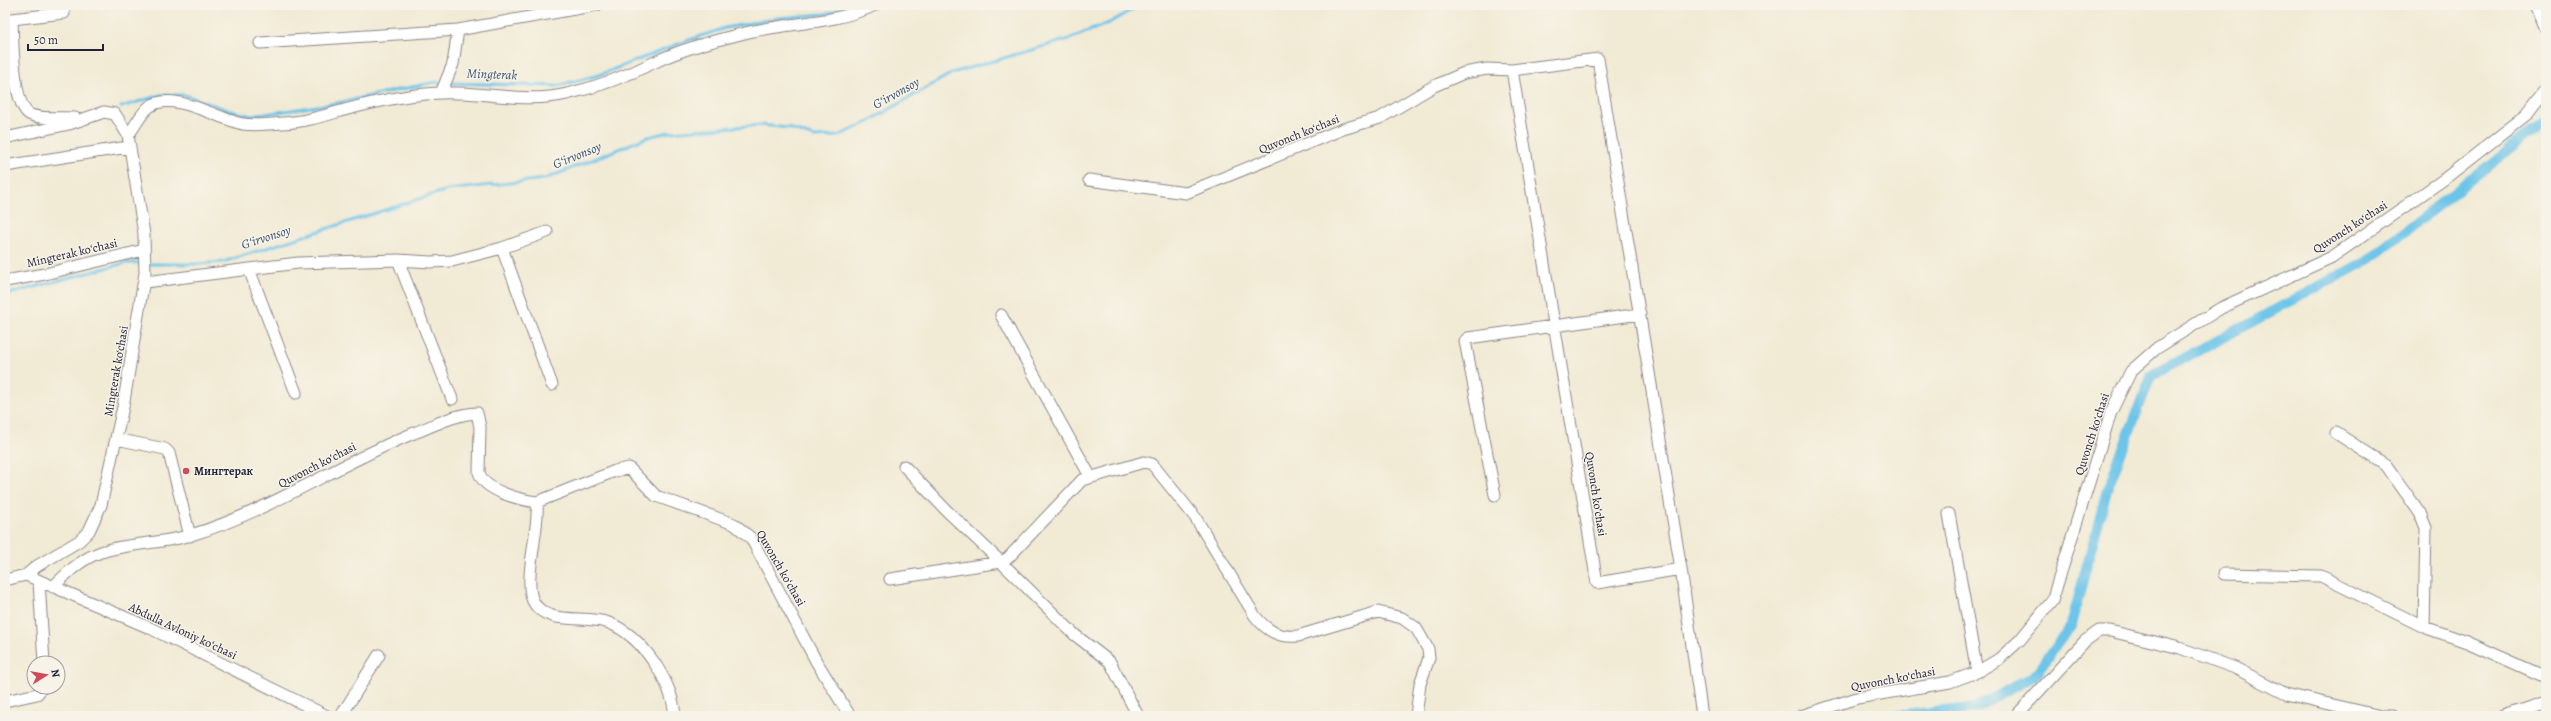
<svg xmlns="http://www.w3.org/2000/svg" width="2551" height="721" font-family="Alegreya,serif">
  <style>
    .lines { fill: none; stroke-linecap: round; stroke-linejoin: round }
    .stream { stroke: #6cc4e9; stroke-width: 3 }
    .canal { stroke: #6cc4e9; stroke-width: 10 }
    .minor-casing { stroke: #8a8688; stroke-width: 13 }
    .minor { stroke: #fff; stroke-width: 11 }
    .poi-dot { fill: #d1495b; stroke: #f7f3e8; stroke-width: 1.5 }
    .labels { text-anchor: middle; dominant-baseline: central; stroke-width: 3; stroke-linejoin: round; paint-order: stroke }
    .street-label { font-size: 12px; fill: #22223b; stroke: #f7f3e8 }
    .poi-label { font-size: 12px; font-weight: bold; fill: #22223b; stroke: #f7f3e8; text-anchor: start }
    .water-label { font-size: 13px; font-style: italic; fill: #38536f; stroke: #f7f3e8 }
  </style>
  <rect width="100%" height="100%" fill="#f7f3e8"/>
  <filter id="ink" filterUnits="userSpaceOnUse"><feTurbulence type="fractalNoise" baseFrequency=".025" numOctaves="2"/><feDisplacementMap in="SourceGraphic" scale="8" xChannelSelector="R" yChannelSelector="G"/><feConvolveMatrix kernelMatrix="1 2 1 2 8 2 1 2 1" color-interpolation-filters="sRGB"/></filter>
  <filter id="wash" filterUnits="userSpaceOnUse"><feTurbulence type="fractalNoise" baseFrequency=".012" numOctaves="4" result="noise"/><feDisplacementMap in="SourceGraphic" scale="16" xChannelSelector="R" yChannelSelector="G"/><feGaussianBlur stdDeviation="0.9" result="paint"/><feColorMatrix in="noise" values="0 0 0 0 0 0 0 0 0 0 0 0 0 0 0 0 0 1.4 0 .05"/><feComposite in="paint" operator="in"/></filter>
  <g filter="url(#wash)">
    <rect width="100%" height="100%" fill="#f1ead4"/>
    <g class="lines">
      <!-- stream -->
      <path class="stream" d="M449,83L557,86L599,75L686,41L725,28L777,18L825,14L859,5
        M121,107L161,95H185L234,112L252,116L337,103L435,82L443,83
        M147,264H198L223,262L447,190L545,179L648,137L669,132L762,125L788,128L814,137L838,136L866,123L952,73L1069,39L1109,23L1140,5
        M5,295L125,263H142"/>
      <!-- canal -->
      <path class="canal" d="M1892,716L1975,708L2034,676L2071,625L2107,490L2151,376L2370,259L2546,120"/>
    </g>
  </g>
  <g filter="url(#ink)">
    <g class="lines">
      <!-- minor casing -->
      <g class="minor-casing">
        <path id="minor" d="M2536,5L2546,29
          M64,13L12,19C13,38 12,103 29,114C40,120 63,117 75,118
          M260,43L458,30L597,5
          M1512,70L1597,583L1681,569
          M441,93L453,64L458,30
          M128,135C135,127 141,113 149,107C172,89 220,120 243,124C256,126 270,124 283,123C305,122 326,115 348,109C378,101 410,94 441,93C483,91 525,104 567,94C597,87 627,76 655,62C682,49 713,41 741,34C786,22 833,25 875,5
          M5,138L69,124L104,112L115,114L128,135L144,234L145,273L123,407L101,505L89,531L79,541L37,566L26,575L5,580
          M5,166L128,147
          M1089,180L1186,193L1343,129L1380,118L1434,86L1464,73L1487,69L1512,70L1598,59L1681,569L1702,716
          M502,248L547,232
          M398,260L452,399
          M249,269L296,393
          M5,281L45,274L144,250
          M145,282L298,263L398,260L431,262L452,261L502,248L552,385
          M1001,315L1090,476
          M2336,433L2386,465L2420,513L2426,528L2424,627
          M116,439L165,449L169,453L190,536
          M904,466L947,511L1001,562L1008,558L1082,480L1144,462L1152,464L1195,517L1255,616C1267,631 1279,638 1298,636L1378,612L1402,618L1416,628L1428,649L1429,658L1420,684L1416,716
          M1495,495L1465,341L1468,338L1640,314
          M537,502L615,471L629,468L656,496L734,524L751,538L816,661L850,716
          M1949,514L1977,672
          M2224,574L2321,576L2424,627L2467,642L2541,675H2546
          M26,575L150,628L327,716
          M890,579L1001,562L1075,635L1110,662L1138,716
          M39,581L44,663
          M53,587C66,574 79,561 96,554C123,543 162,544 191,535C270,511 338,464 414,433C435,425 455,414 477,413L480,427L479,472C483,491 521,500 537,502C540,529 523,579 533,601C546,627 586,614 609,623C642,636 672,681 675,716
          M5,701L37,694L43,687
          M341,716L379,655
          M1801,716L1857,698L1950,682L1977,672L1999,659L2020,640L2052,601L2111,412L2131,371L2157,348L2221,308L2332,257L2443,180L2525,116L2546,89
          M2016,716L2085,641L2099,631H2110L2180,648L2235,668L2286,694L2381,716H2392
          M2503,716L2546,702"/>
      </g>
      <!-- minor -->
      <use href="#minor" class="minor"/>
    </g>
  </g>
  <!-- markers -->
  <circle class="poi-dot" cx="186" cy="471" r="4"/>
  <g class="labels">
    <!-- street labels -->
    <g class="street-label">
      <text transform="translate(1299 134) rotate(-22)">Quvonch koʻchasi</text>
      <text transform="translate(2350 227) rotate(-33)">Quvonch koʻchasi</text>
      <text transform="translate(72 253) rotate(-13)">Mingterak koʻchasi</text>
      <text transform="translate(116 371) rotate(-80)">Mingterak ko‘chasi</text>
      <text transform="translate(2092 434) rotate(-72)">Quvonch koʻchasi</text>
      <text transform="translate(317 465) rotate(-27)">Quvonch koʻchasi</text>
      <text transform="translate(1596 494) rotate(81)">Quvonch koʻchasi</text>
      <text transform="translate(781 568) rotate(60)">Quvonch koʻchasi</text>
      <text transform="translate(183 631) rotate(25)">Abdulla Avloniy koʻchasi</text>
      <text transform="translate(1893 679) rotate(-11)">Quvonch koʻchasi</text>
    </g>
    <!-- poi labels -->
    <g class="poi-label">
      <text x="194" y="471">Мингтерак</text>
    </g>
    <!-- water labels -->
    <g class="water-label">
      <text transform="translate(492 74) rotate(2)">Mingterak</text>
      <text transform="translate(896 93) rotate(-29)">G‘irvonsoy</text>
      <text transform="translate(577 155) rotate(-22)">G‘irvonsoy</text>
      <text transform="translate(266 237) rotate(-18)">G‘irvonsoy</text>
    </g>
  </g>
  <!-- margin -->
  <rect width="2551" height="721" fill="none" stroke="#f7f3e8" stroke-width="20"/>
  <!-- north arrow -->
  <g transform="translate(46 675) rotate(79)"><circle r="19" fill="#f7f3e8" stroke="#a29fa3"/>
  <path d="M0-3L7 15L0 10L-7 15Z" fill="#d1495b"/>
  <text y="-6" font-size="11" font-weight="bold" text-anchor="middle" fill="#22223b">N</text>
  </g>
  <!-- scale -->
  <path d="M28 44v6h75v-6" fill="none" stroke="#22223b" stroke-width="2"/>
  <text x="34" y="44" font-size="12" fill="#22223b" stroke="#f7f3e8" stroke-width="3" paint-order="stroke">50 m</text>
</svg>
